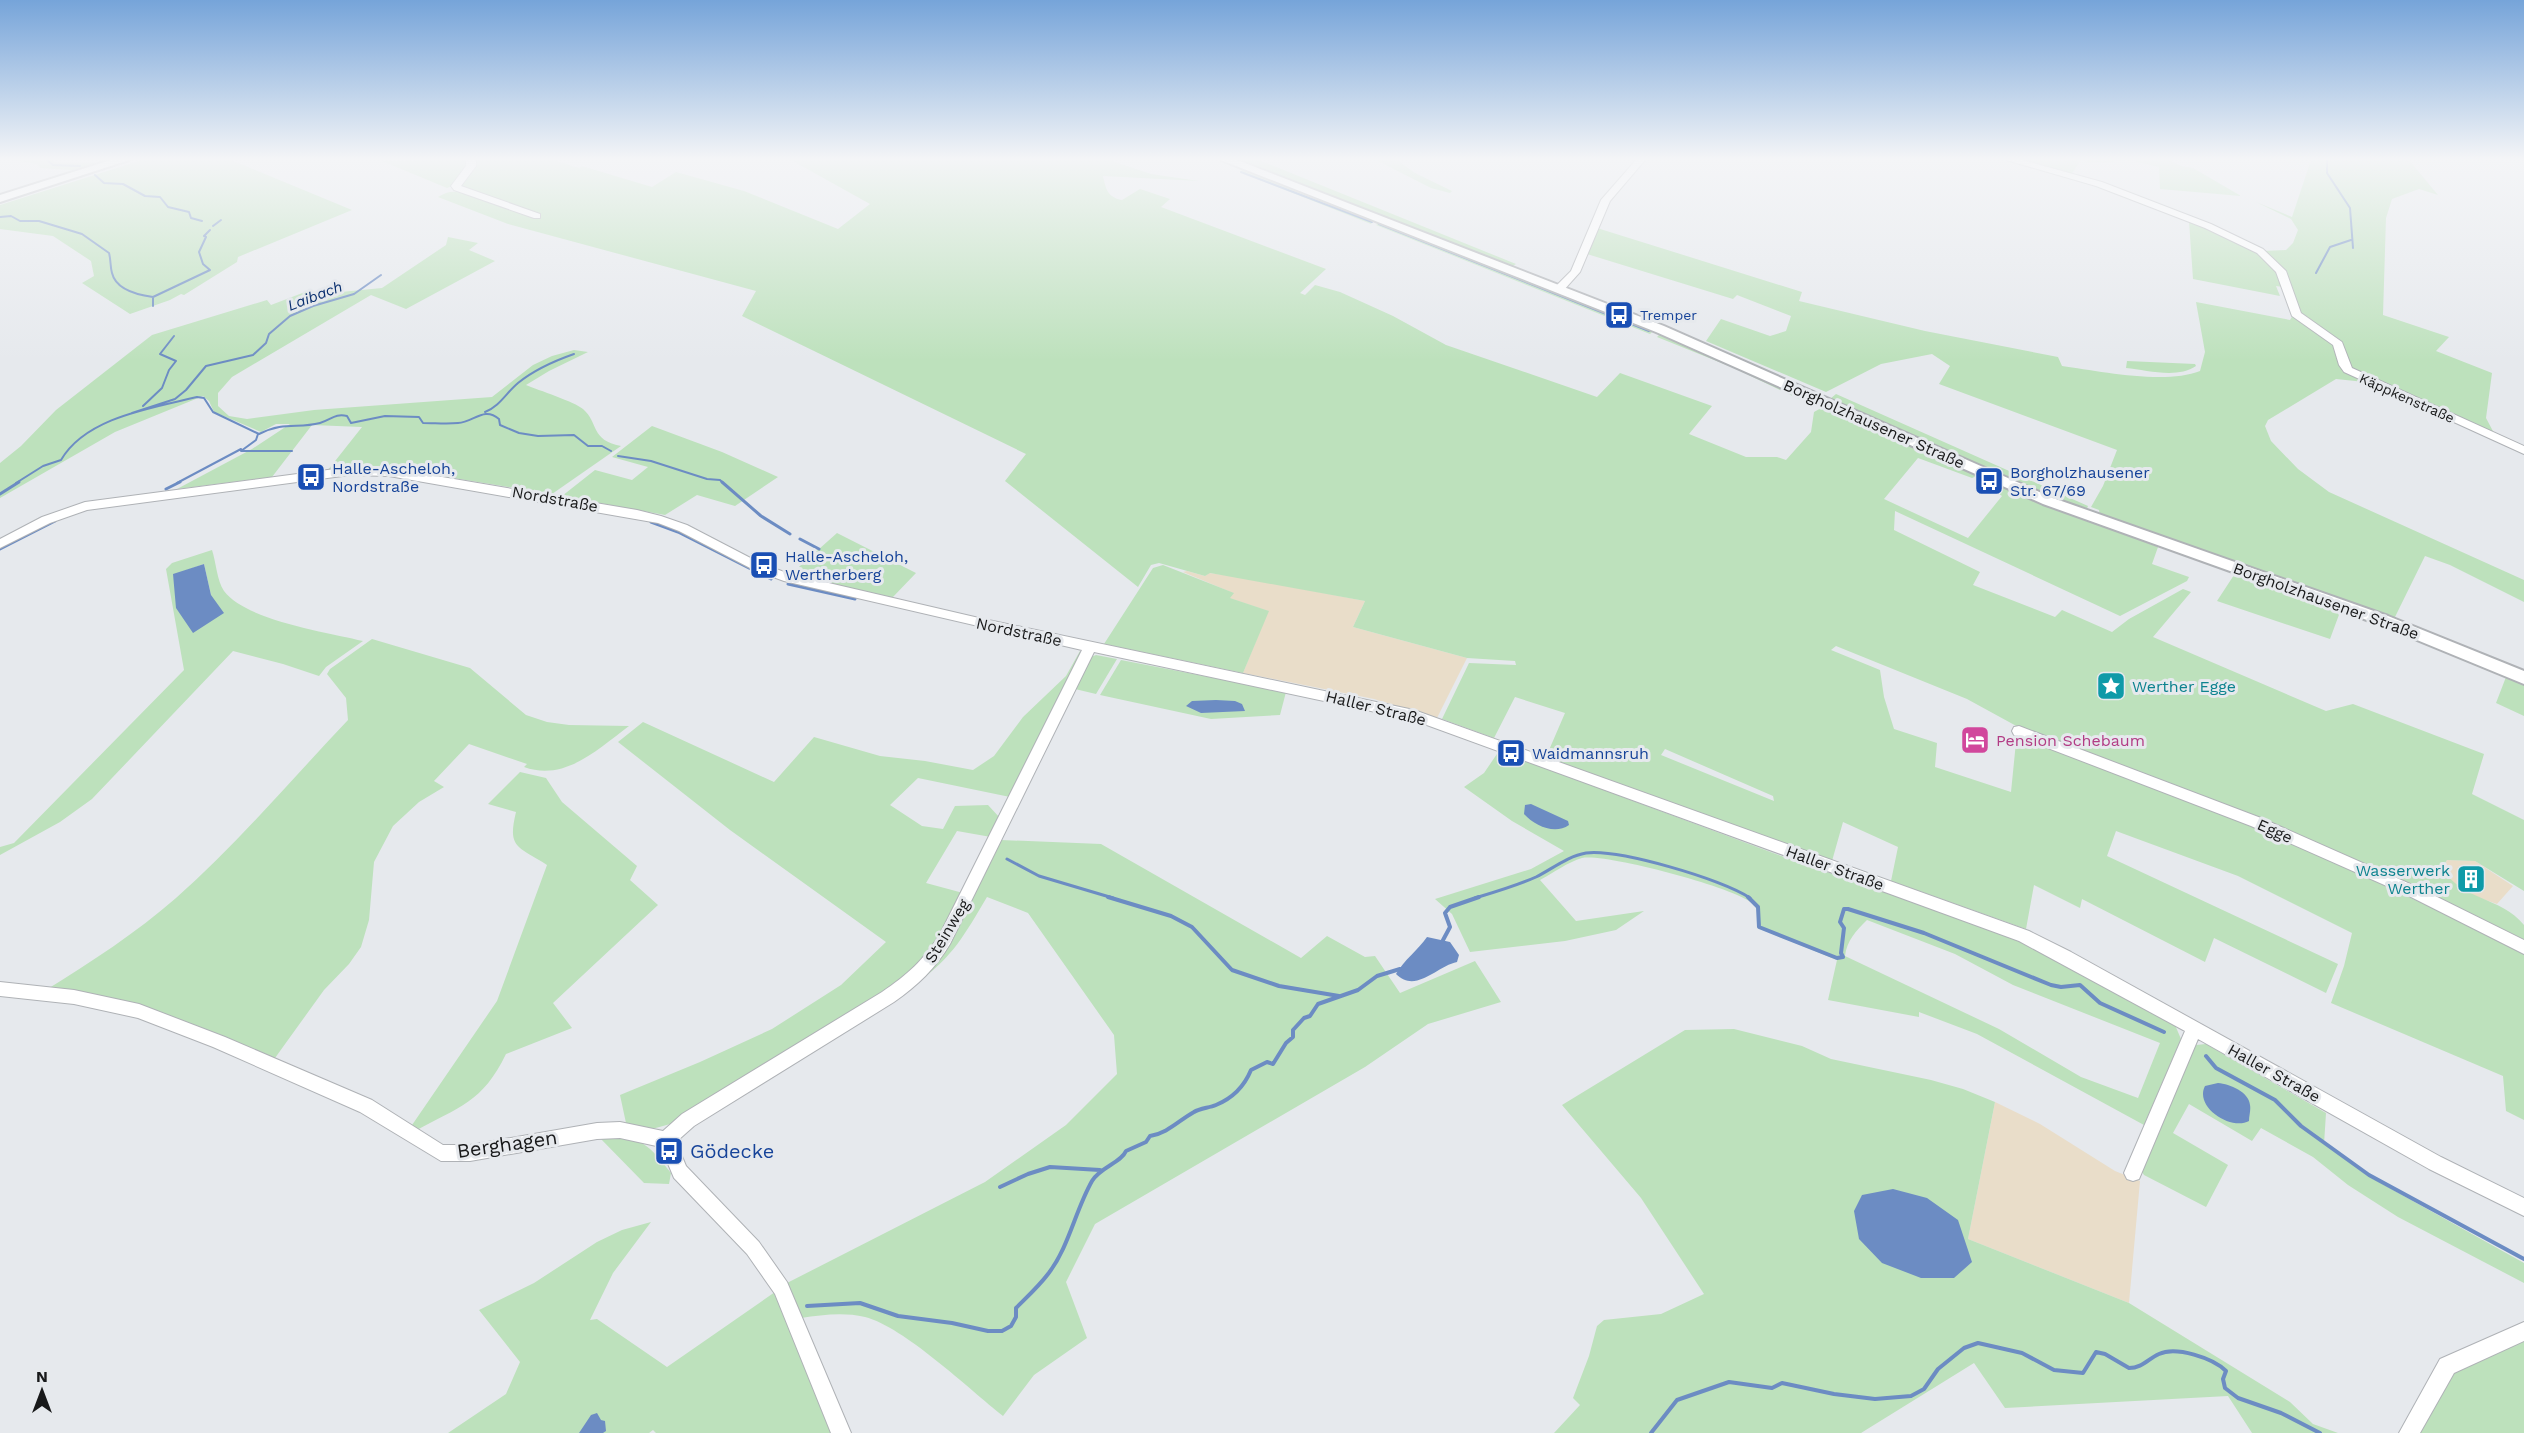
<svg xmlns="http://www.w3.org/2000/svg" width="2524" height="1433" font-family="'Work Sans',sans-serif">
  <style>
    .commercial { fill: #e9ddc9 }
    .green { fill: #bde1bc; fill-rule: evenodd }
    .water { fill: #6c8cc3 }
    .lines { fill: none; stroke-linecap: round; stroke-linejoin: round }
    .stream-far2 { stroke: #6c8cc3; stroke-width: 2 }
    .stream-far1 { stroke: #6c8cc3; stroke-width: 3 }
    .stream { stroke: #6c8cc3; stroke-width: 4 }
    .minor-casing { stroke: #afb2b6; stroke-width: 2 }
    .major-casing { stroke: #afb2b6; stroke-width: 4 }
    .minor { fill: #fff; fill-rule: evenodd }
    .major { fill: #fff; fill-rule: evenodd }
    .labels { text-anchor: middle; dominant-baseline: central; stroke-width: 6; stroke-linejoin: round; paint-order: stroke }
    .far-transit-label { font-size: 14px; fill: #164399; stroke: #e6e9ed; text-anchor: start }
    .far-street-label { font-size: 14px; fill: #18191a; stroke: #e6e9ed }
    .far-water-label { font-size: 15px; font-style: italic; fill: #082e6e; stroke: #e6e9ed }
    .street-label { font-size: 16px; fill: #18191a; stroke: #e6e9ed }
    .transit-label { font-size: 16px; fill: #164399; stroke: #e6e9ed; text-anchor: start }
    .culture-label { font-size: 16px; fill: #0d838f; stroke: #e6e9ed; text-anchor: start }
    .hotel-label { font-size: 16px; fill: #b23c85; stroke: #e6e9ed; text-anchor: start }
    .near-street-label { font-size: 20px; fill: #18191a; stroke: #e6e9ed }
    .near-transit-label { font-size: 20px; fill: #164399; stroke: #e6e9ed; text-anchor: start }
  </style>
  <rect width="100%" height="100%" fill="#e6e9ed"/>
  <!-- commercial -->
  <path class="commercial" d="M1187,571L1205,576L1209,573L1246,578L1365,601L1353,627L1467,658L1437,718L1374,699L1243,673L1268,611L1229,598L1233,593L1183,572Z
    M2447,860L2475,861L2513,886L2497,904L2471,895L2449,880L2442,868Z
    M1995,1102L2040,1124L2115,1171L2140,1181L2129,1303L1968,1239Z"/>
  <!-- green -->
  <path class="green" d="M11,160H53L57,163H99L72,170L40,168L38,164Z
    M142,160H231L352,210L238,257L237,262L184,295L181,294L170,300L130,314L82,283L94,276L91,261L53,236L0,229V205Z
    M469,160L454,185L447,188L382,161Z
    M475,160H553L579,168L582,166L652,187L676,172L744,191L838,229L870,204L791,160H1109L1151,174L1199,181L1103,176C1106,189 1107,197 1122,200L1140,189L1170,199L1161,207L1326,269L1300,293L1305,295L1315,285L1340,292L1393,316L1446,345L1597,397L1620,373L1712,406L1689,434L1746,457H1777L1786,460L1811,432L1814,412L1823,407L1977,476L1972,478L1918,458L1884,499L1968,538L2002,496L1984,483L1988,481L2158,547L2152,564L2189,577L2187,581L2120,616L1895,511L1894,530L1980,572L1973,585L2055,617L2062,610L2112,632L2129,619L2183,589L2191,592L2153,637L2326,711L2353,704L2484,754L2472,794L2524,820V891L2475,861L2447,860L2442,868C2462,901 2500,896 2524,925V944L2413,889L2020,728L1967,699L1836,646L1831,650L1880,670L1884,697L1894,729L1937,743L1935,767L2011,792L2017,732L2255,825L2524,951V1120L2506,1111L2503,1076L2331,1003L2344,966L2352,933L2238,876L2116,831L2107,856L2338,964L2326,993L2214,938L2205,962L2082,899L2080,908L2034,885L2026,929L1891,881L1898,847L1843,822L1832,861L1546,757L1565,713L1515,697L1494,738L1442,719L1469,663L1516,665L1515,661L1467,658L1353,627L1365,601L1210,573L1205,576L1159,563L1151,565L1138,587L1005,481L1026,454L742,316L756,291L508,224L438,197C453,187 462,193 478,199L483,196L459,187L475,168ZM1665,749L1773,796L1774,801L1661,755Z
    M1259,160L1516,264L1511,267L1238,161Z
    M1397,160L1415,173L1452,191L1450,193L1431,188L1376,160Z
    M2016,160H2126L2104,163L2080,161L2071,175Z
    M2129,160H2170L2181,166L2193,168L2241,196L2160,189L2159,167Z
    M2311,160H2409L2438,195L2419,189L2392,199L2386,218L2383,315L2449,337L2436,351L2492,373L2486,418L2495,435L2352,371L2342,346L2300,314L2282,267L2263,251L2286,250L2293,243L2298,230L2291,219L2256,202L2292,217Z
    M1242,170L1373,221L1371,224L1240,172Z
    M2189,221L2257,251L2277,271L2283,287L2276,286L2280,296L2193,279Z
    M1379,223L1653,331L1650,334L1376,225Z
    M1597,228L1802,292L1799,301L1925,331L2058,357L2062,366C2099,371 2165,385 2200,371L2205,352L2196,302L2290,320L2293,315L2333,340L2343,370L2365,382L2336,379L2268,420L2265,426L2271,441L2298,469L2329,492L2524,580V602L2450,565L2425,556L2394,619L2100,516L2099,510L2091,507L2103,486L2117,450L1939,384L1950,366L1932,354L1881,364L1826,392L1706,341L1721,319L1770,336L1786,331L1791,316L1737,295L1733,299L1587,254Z
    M448,237L478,243L469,250L495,261L406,309L371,295L232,377L218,393V406L229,416L247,419L314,410L492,397L533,365L552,356L574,350L588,352L549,371L526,385C538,390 575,402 583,409C599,423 590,440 621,446L552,494L392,468L374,466L328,470L362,427L312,425L272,477L177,489L252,449L290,424H276L261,432L214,412L209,401L203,396L115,432L0,498V463L21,446L56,410L152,335L267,300L271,305L305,292H341L382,288L446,245Z
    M1660,334L1810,401L1809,404L1734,368L1657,337Z
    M2127,361L2195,364L2196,366C2177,379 2147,370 2126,368Z
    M1836,394L2088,506L2086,511L2018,483L1830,399Z
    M652,426L722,452L778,477L735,506L697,495L665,515L562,496L595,470L632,480L648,467L612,457Z
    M837,533L916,573L892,598L791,574Z
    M212,550C216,562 217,581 224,591C247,621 327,632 363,641L326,667L319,676L283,664L233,651L92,799L60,822L0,855V847L14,843L184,670L166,569L172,563ZM204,564L211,595L173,575Z
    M1163,565L1234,593L1230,598L1269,611L1243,673L1104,644L1153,568Z
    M2234,575L2340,612L2330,639L2217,601Z
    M372,639L470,668L526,715L547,722L569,725L629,726C598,749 565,782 524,767L527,764L469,744L434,781L444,787L419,802L393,826L374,862L369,920L361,947L349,964L324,990L275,1058L46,990C91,962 136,933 176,898C237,844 292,779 348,720L346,698L327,674L330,669Z
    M1080,651V658L1010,797L918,778L890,805L922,826L943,829L955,806L988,805L1000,818L991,837L957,831L926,883L963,893L942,939L910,977L674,1123L652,1129L626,1123L620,1095L700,1062L772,1029L841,985L886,942L730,830L618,742L643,722L774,782L814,737L880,756L925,761L973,770L994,756L1023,717L1066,676Z
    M1096,655L1117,659L1096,694L1075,689L1091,657Z
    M1121,660L1286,692L1280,715L1211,719L1100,695Z
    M2506,677L2524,684V716L2496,703Z
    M1499,751L1787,858L2007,935L2063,960L2175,1025L2181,1039L2144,1125L1977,1034L1919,1012V1017L1828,1000L1837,960L1758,928C1759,919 1760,909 1752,903C1733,887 1605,853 1582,858C1568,862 1553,873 1540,880L1576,921L1644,911L1616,930L1565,941L1470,952L1452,914L1435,899L1531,869L1564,851L1512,821L1464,787L1484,773ZM1867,920L1955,954L2013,985L2160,1043L2138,1098L2081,1077L1999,1029L1845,956C1847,940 1856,931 1867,920Z
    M520,772L546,778L562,802L637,866L630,880L658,905L553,1003L572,1028L506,1054C483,1102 459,1107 415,1131L410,1128L497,1001L547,865C518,846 507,849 516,812L488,804Z
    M1001,840L1101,844L1301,958L1327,936L1365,957L1375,956L1400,993L1475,961L1501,1002L1428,1024L1365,1067L1095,1224L1066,1282L1087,1338L1034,1375L1003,1416C969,1389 904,1327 865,1317C843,1312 822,1315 801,1318L787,1283L985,1182L1066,1125L1117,1074L1114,1035L1028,913L987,897C965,934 953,957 917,983Z
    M1734,1029L1802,1046L1831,1059L1931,1080L1963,1089L1995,1102L1968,1239L2129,1303L2290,1402L2313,1424L2338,1433H2252L2228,1396L2005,1408L1974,1363L1861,1433H1554L1580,1405L1573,1398L1589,1356L1597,1326L1604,1320L1661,1314L1704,1294L1641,1198L1562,1105L1685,1030Z
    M2206,1044L2326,1113L2324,1144L2368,1176L2524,1263V1283L2398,1217L2348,1185L2313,1157L2261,1128L2252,1141L2189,1104L2173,1133L2228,1165L2206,1207L2144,1175L2141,1170L2196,1045Z
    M599,1137C641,1136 647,1142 671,1173L669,1184L644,1183Z
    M651,1222L613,1273L590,1320L597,1319L667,1367L775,1292L834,1433H656L653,1430L649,1433H448L506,1394L520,1362L479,1310L534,1283L597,1242L622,1230Z
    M2524,1336V1433H2415L2446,1378L2464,1363Z"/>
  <!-- water -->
  <path class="water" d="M204,564L211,595L224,613L193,633L176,608L173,574Z
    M1216,700L1235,701L1242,704L1245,711L1201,713L1186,706L1192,701Z
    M1531,804L1568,821L1569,825C1555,835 1535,826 1524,814L1525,805Z
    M1427,937L1450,942L1459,955L1457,962C1437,966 1416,994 1396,974C1404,960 1418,950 1427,937Z
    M2218,1083C2230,1084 2249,1092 2250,1105C2251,1110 2249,1116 2249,1121C2231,1131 2194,1107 2205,1086Z
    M1893,1189L1927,1198L1958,1220L1972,1262L1954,1278H1921L1882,1263L1859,1239L1854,1211L1862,1195Z
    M597,1413L601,1420L605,1421L606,1431L603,1433H579L591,1415Z"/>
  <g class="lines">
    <!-- stream-far2 -->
    <path class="stream-far2" d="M47,160L53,165L80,166
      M2327,160V173L2350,208L2353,248
      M1241,172L1372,222
      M95,175L104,183L123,184L145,196L160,197L168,207L189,212L191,218L202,221
      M0,217L11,216L20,221H39L82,234L109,253C111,260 110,266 112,273C116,290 138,295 153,297
      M1379,224L1649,331
      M213,226L221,220
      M2316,273L2330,247L2351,240
      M153,306V297L210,270L203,264L199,252L206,237L204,236L210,230
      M143,406L162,388L169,370L176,361L160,354L174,336
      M485,412C500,406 506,393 518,383C534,370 554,361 574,354
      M132,413L175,399L186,390L206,366L253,355L266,343L269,334L290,316L313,306L354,294L381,275
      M258,434L256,440L241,451H292
      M618,456L651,461L707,479L720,480L723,483
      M16,483L43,466L61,460C86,417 152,408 197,397L204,398L213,412L259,434C285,421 297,429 320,423C331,420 335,413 347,416L351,423L385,416L419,417L423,423C435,423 447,424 458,423C474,422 484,406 499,419L500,425L519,433L538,436L574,435L588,446H602L611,451
      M177,483L241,449"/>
    <!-- stream-far1 -->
    <path class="stream-far1" d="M722,482L761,516L790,534
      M166,489L180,482
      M0,494L19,482
      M651,522L678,532L771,579
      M800,539L819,549
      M0,549L55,521
      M788,584L855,599
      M1007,859L1039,876L1113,898
      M1475,898C1495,892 1516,886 1536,877C1552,869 1568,856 1586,853C1619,849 1722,879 1750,898"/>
    <!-- stream -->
    <path class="stream" d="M1108,897L1171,916L1192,927L1232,970L1279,986L1339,996
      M1748,897L1758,907L1759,927L1837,958L1843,957L1841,953L1844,928L1840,922L1844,909H1848L1924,933L2051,985L2061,987L2080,985L2100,1003L2164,1032
      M1442,942L1450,927L1445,913L1450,907L1479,897
      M2206,1056L2216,1068L2275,1100L2301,1126L2369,1175L2524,1259
      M1000,1187L1028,1174L1050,1167L1100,1170
      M807,1306L860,1303L898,1316L952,1323L988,1331H1002L1011,1326L1016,1317V1308C1027,1297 1039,1286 1048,1274C1069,1247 1075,1211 1092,1181C1100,1167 1121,1163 1126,1151L1146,1142L1150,1136C1168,1133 1178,1121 1194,1112C1200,1108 1209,1108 1216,1105C1233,1098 1244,1087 1251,1070L1267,1062L1273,1064L1286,1043L1293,1037V1030L1304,1018L1310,1016L1318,1004L1358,990L1377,976L1400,969
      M1651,1433L1677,1400L1729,1382L1772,1388L1782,1383L1834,1394L1875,1399L1911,1396L1924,1389L1938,1369L1964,1348L1978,1343L2022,1353L2054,1370L2083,1373L2096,1352L2105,1354L2129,1368C2142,1368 2148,1359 2159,1354C2176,1346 2213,1358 2226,1371L2223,1379L2225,1388L2238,1398L2281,1413L2320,1433"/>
    <!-- minor casing -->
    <g class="minor-casing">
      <path id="minor" d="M466,160H476V166L461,186L540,214V218H534L454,190L451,186L466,166Z
        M1636,160H1645L1610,201L1580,272L1563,291H1555V287L1571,271L1601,200Z
        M2006,160H2022L2102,182L2211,224L2263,249L2286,271L2301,313L2342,342L2352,368L2524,446V454L2344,372L2339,365L2333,345L2292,316L2276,272L2257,253L2205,228L2096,186Z
        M350,467L389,468L637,510L661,516L687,525L762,564L790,574L979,618L1414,710L2029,931L2071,952L2441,1157L2524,1198V1216L2429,1169L2198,1039L2139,1179L2133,1181L2127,1179L2124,1173L2185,1031L2019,941L1413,720L1094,652L950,944C935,969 918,985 894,1002L694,1126L676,1142L686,1166L759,1242L787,1282L851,1433H831L775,1294L747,1254L674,1178L661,1147L620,1138L597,1139L470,1161H441L360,1112L213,1047L138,1018L74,1004L0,996V982L74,990L139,1004L225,1037L372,1100L443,1145H470L597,1123L620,1122L663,1131L682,1114L882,992C907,975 924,960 940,934L1082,650L784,581L754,570L679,531L658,523L389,476L350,475L87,510L50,523L0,548V539L42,517L85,502Z
        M2019,726L2261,818L2417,887L2524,940V954L2407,895L2251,826L2014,735L2012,731L2014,727Z
        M2524,1322V1341L2454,1373L2420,1433H2399L2440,1359Z"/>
    </g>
    <!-- major casing -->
    <g class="major-casing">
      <path id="major" d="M111,160H129L0,202V195Z
        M1221,160H1237L1664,326L2053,498L2388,616L2524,671V684L2378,624L2043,504L1656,332Z"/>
    </g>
    <!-- minor -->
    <use href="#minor" class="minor"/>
    <!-- major -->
    <use href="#major" class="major"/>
  </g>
  <!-- sky -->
  <linearGradient id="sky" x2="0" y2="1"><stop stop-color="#76a4d9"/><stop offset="0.44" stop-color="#f4f5f7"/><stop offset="1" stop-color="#f4f5f7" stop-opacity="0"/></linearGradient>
  <rect width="2524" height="361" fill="url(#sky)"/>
  <!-- icons -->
  <defs>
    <g id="bus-square" transform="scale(1.5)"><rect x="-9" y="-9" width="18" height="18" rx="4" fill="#1a4fb4" stroke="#e6e9ed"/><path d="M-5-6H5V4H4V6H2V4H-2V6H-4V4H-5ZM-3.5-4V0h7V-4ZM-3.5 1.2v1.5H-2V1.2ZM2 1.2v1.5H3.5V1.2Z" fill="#fff"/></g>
    <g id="sight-square" transform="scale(1.5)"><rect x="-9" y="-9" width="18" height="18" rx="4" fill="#0f9aa8" stroke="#e6e9ed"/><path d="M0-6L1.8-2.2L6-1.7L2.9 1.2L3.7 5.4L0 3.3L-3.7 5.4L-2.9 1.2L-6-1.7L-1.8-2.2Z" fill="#fff"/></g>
    <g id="hotel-square" transform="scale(1.5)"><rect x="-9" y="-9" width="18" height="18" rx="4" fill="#d1479c" stroke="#e6e9ed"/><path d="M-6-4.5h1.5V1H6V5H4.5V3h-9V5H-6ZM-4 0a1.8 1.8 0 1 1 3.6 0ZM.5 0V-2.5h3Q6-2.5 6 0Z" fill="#fff"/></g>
    <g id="building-square" transform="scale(1.5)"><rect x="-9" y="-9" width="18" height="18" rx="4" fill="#0f9aa8" stroke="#e6e9ed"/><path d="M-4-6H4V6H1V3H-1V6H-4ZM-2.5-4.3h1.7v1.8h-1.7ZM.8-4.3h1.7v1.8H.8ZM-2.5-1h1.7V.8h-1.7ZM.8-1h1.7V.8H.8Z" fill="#fff"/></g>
  </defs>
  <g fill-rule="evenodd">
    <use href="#bus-square" x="1619" y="315"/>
    <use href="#bus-square" x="311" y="477"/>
    <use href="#bus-square" x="1989" y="481"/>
    <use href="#bus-square" x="764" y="565"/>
    <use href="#sight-square" x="2111" y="686"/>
    <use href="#hotel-square" x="1975" y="740"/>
    <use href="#bus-square" x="1511" y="753"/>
    <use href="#building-square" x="2471" y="879"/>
    <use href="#bus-square" x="669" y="1151"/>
  </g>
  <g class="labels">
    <!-- far-transit labels -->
    <g class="far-transit-label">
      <text x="1640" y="315">Tremper</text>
    </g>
    <!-- far-street labels -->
    <g class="far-street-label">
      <text transform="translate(2407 398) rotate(24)">Käppkenstraße</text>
    </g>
    <!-- far-water labels -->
    <g class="far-water-label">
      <text transform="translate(315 296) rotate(-21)">Laibach</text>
    </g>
    <!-- street labels -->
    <g class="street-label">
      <text transform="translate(1874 424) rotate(24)">Borgholzhausener Straße</text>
      <text transform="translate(555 499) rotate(10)">Nordstraße</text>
      <text transform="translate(2326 601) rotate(20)">Borgholzhausener Straße</text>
      <text transform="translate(1019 632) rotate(12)">Nordstraße</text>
      <text transform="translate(1376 708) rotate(14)">Haller Straße</text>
      <text transform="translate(2275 831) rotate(24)">Egge</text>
      <text transform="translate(1835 868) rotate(20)">Haller Straße</text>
      <text transform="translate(947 931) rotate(-59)">Steinweg</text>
      <text transform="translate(2274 1073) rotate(29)">Haller Straße</text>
    </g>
    <!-- transit labels -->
    <g class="transit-label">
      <text x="332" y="468">Halle-Ascheloh,<tspan x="332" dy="18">Nordstraße</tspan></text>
      <text x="2010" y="472">Borgholzhausener<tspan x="2010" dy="18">Str. 67/69</tspan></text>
      <text x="785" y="556">Halle-Ascheloh,<tspan x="785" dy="18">Wertherberg</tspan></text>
      <text x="1532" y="753">Waidmannsruh</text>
    </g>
    <!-- culture labels -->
    <g class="culture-label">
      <text x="2132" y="686">Werther Egge</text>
      <text x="2450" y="870" text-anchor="end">Wasserwerk<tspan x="2450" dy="18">Werther</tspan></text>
    </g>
    <!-- hotel labels -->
    <g class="hotel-label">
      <text x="1996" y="740">Pension Schebaum</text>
    </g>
    <!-- near-street labels -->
    <g class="near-street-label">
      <text transform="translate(507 1144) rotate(-8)">Berghagen</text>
    </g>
    <!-- near-transit labels -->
    <g class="near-transit-label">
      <text x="690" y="1151">Gödecke</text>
    </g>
  </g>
  <!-- north arrow -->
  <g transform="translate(42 1391)" stroke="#e6e9ed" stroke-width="4.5" paint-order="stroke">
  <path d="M0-4.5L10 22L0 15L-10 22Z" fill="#18191a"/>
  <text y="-9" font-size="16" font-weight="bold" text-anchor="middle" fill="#18191a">N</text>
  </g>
</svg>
